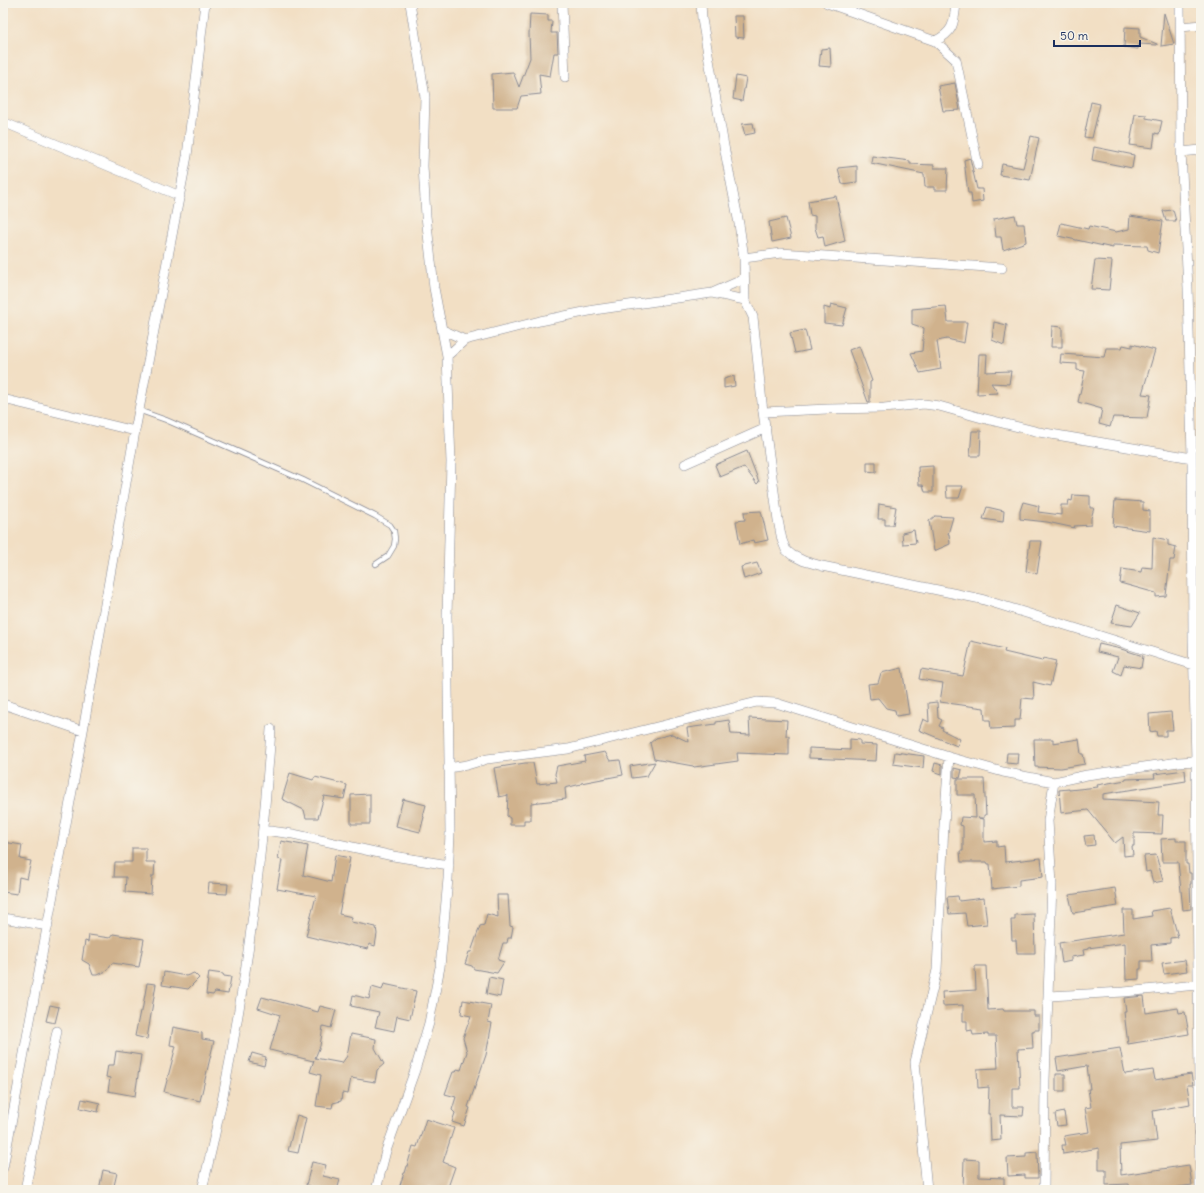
<svg xmlns="http://www.w3.org/2000/svg" width="1204" height="1193" font-family="Delius,sans-serif">
  <style>
    .building { fill: #d0b28d }
    .lines { fill: none; stroke-linecap: round; stroke-linejoin: round }
    .lane-casing { stroke: #868791; stroke-width: 6 }
    .street-casing { stroke: #868791; stroke-width: 10 }
    .lane { stroke: #fff; stroke-width: 4.5 }
    .street { stroke: #fff; stroke-width: 9 }
  </style>
  <rect width="100%" height="100%" fill="#f7f3e8"/>
  <filter id="ink" filterUnits="userSpaceOnUse"><feTurbulence type="fractalNoise" baseFrequency=".025" numOctaves="2"/><feDisplacementMap in="SourceGraphic" scale="8" xChannelSelector="R" yChannelSelector="G"/><feConvolveMatrix kernelMatrix="1 2 1 2 8 2 1 2 1" color-interpolation-filters="sRGB"/></filter>
  <filter id="wash" filterUnits="userSpaceOnUse"><feTurbulence type="fractalNoise" baseFrequency=".012" numOctaves="4" result="noise"/><feDisplacementMap in="SourceGraphic" scale="16" xChannelSelector="R" yChannelSelector="G"/><feGaussianBlur stdDeviation="0.9" result="paint"/><feColorMatrix in="noise" values="0 0 0 0 0 0 0 0 0 0 0 0 0 0 0 0 0 1.4 0 .05"/><feComposite in="paint" operator="in"/></filter>
  <g filter="url(#wash)">
    <rect width="100%" height="100%" fill="#f2dfc4"/>
    <g id="blocks">
      <!-- building -->
      <path class="building" d="M1164,13L1174,44L1161,46Z
        M530,14L548,15V21H552L551,33H557L558,53H554L550,76L539,74L541,94L521,96L517,108H493L492,74L513,72L519,87L530,58L529,34Z
        M734,16H743L744,38L735,37Z
        M1125,27L1140,28V37L1157,44V45L1139,44L1138,49L1124,47Z
        M830,48L831,67L819,66L821,49Z
        M736,76L746,78L742,101L733,99Z
        M955,83L960,110L943,111L938,86Z
        M1091,102L1100,104L1092,138L1084,137Z
        M1135,114L1146,115V118L1162,121L1159,134L1155,133L1153,148L1130,145Z
        M753,123L755,133L745,135L742,124Z
        M1031,136L1039,138L1030,180L1000,175L1002,164L1023,168Z
        M1094,147L1134,155L1132,168L1092,160Z
        M872,156L910,161V164L934,165V168H948L947,190H934V187H925L924,174L871,163Z
        M970,158L977,189H982L983,201L972,203L971,193H968L964,160Z
        M857,166V182L842,184L838,168Z
        M836,196L845,241L825,247L823,236L818,237L815,228V216L810,215L808,201Z
        M1173,210L1176,221H1166L1163,211Z
        M1015,215L1017,224H1024L1026,242L1003,250L1001,237H996L994,219Z
        M1130,216L1163,221L1158,253L1148,250L1147,246L1113,245V248L1058,236L1061,223L1088,229L1089,226L1116,232L1129,229Z
        M786,218L791,238L772,242L769,222Z
        M1095,260L1112,261L1109,290L1091,289Z
        M831,304L847,308L842,325L824,323V307L830,309Z
        M946,306L948,322H967L964,343L947,339L937,341L941,369L920,373L911,353L922,351L924,328L912,324V309Z
        M994,322L1007,325L1004,345L992,340Z
        M1052,326L1062,327V347H1051Z
        M805,330L810,350L795,353L790,333Z
        M1132,344L1155,350L1142,394L1151,395L1147,418L1113,417L1110,427L1099,424L1102,409L1078,402L1085,371L1077,370V364L1060,363L1061,354L1104,357L1106,348H1122L1123,345L1132,347Z
        M859,346L872,381L870,382V402H868L849,350Z
        M979,354H987L986,372L1011,371L1009,384L991,383L998,393L977,394Z
        M734,376L735,386L724,388V379Z
        M972,431H981L980,456H970Z
        M747,451L759,482L757,484L744,467L720,477L715,465Z
        M867,462H876V472L867,471Z
        M933,466V492H925L923,485H919L918,467Z
        M946,486H963L959,498H947Z
        M1073,495L1090,496V508H1094L1091,518V525L1074,526L1075,528L1047,522L1020,519V511L1023,502L1039,506L1038,512L1061,515V505H1068L1069,500L1072,501Z
        M1115,500L1143,502V510L1150,511V531L1113,526Z
        M879,504L896,507L893,525H885V519H878Z
        M987,507L1004,511L1003,522L983,519Z
        M761,511L768,540L754,543L753,540L740,544L736,521L745,520L744,512Z
        M935,516L953,517L948,534H949L950,544L934,551L929,521Z
        M914,530L916,543L903,544L902,533Z
        M1153,537L1168,540V545L1176,547L1174,560H1170L1166,596L1156,597V593L1120,583L1122,569L1141,572L1142,567L1152,568Z
        M1030,541H1042L1037,574L1026,571Z
        M757,563L761,573L744,579L741,567Z
        M1117,605L1140,613L1132,626L1111,623Z
        M971,641L1005,649L1004,652L1042,661L1043,658L1056,661L1050,686L1033,682L1034,699L1022,698L1020,720H1015V728L991,729L990,720H985L984,708L940,702L943,683L919,679L921,669L963,676Z
        M1099,644L1121,649L1143,656L1141,668L1124,665L1121,675L1113,671L1118,657L1097,652Z
        M902,668L909,714L896,716L895,710L886,708L878,698L870,699L868,684L878,683L881,673Z
        M937,702L938,718L942,720L939,726L943,728L942,730L960,739L957,746L919,730L923,719L929,722L928,703Z
        M1171,712L1173,730H1166V736H1157L1156,731L1150,732L1149,714Z
        M749,718L787,720L786,736H789V755L737,753L738,761L694,767L693,766L654,759L650,743L656,738L672,734L689,742L687,728L716,724V722L729,720L731,734L750,735Z
        M850,739L860,740V744L877,745L876,761L809,758V748L850,750Z
        M1034,739H1053V743L1079,739L1081,754H1083L1085,764L1061,768L1035,767Z
        M605,752L610,761L620,760L623,775L581,783V784L565,788L566,799L531,803V820H524V825H510V818L507,816L508,795L499,797L494,768L525,763H533L537,784L557,782L555,774L557,766L585,761L584,756Z
        M895,752L924,756L923,768L893,764Z
        M1007,753H1018L1017,764L1006,763Z
        M655,762L647,776L632,778L630,766Z
        M935,763L942,765V774L933,771Z
        M954,768L962,770L960,778L954,777Z
        M1185,770L1186,781L1103,794V799L1159,802L1158,815H1163L1162,834L1134,833V846H1132L1133,855L1124,856L1123,837L1115,843L1088,810L1061,813L1059,790L1069,789V790L1098,787L1097,785L1126,780V779L1155,778L1154,774Z
        M290,773L313,780L315,777L347,785L344,799L324,796L318,818H306L304,810L282,799Z
        M957,779H984L986,815H984V818H978L984,819V842L997,841V847L1004,846L1005,862L1041,858L1043,877L1019,880V886L992,889L990,864H988L987,862H961L960,851H963V826L960,825L961,817L976,818L975,795H957Z
        M370,794V824H351V795Z
        M403,799L426,805L423,816L424,817L420,832L396,826Z
        M1094,835L1095,845L1086,846L1084,836Z
        M1176,838V841H1186V864H1188L1189,873H1191V884H1190L1191,909L1183,910L1178,862H1162L1161,839Z
        M281,841L308,846L303,875L331,882L335,855L350,858L339,914L352,917L351,922L376,927L377,934L375,946L369,944L368,949L349,945L348,946L306,936L316,896L277,889L282,860L278,859Z
        M3,842L22,845L20,859L31,861L27,879L19,877L17,894L3,892Z
        M132,848H146V862H155L154,876H152L151,894L125,892L126,877H114L115,862H132Z
        M1156,855L1163,881L1153,883L1150,871L1146,872L1144,856Z
        M209,883L228,884L227,894L208,893Z
        M1115,888L1118,906L1073,913L1069,895Z
        M497,895H508L510,926L513,927L511,938H508L507,943H503L498,960L504,962L497,973L474,969L472,966L465,964L469,952H471L480,926L484,925L487,914L498,917Z
        M958,896L959,901L984,898L987,924L967,926L965,913L949,914L947,897Z
        M1170,908L1178,937L1170,938V943L1151,945L1152,961H1141V969H1139V979L1126,980L1125,943L1088,948V949L1083,950L1084,955L1071,957V961L1062,963L1059,943L1124,933L1123,910H1133V919L1152,916L1151,911Z
        M1034,914L1035,953H1017L1016,940H1012L1011,920H1015V915Z
        M113,934L144,939L139,967L112,963L106,971L98,975H93L89,964L82,960L85,941L88,942L89,935L110,938Z
        M1185,960L1187,971L1164,974L1162,963Z
        M975,966H986L988,1010L1003,1009L1004,1011H1034V1016H1039V1030H1034V1031H1032L1033,1048L1018,1049L1020,1088H1012V1107H1024L1023,1116L1000,1115L1001,1140L991,1141L990,1114H988L989,1087L978,1088L977,1069L998,1068L996,1036H988V1034L973,1035L972,1030L967,1031V1021H963V1005L943,1006L942,992L976,990Z
        M164,972L186,976L194,973L199,978L188,989L162,985Z
        M209,972L223,974L224,976L231,977L228,994L215,992L213,995L206,994Z
        M489,977L503,980L500,997L486,994Z
        M147,983L156,984L147,1039L135,1036L140,1011H142Z
        M384,984L416,991L410,1019L397,1016L394,1031L375,1027L379,1012L351,1006L353,995L369,999L372,987L382,990Z
        M1144,996L1146,1013L1178,1008L1179,1013L1185,1012L1189,1034L1128,1044L1124,1012H1126L1124,998Z
        M262,997L318,1012L320,1006L336,1010L331,1028L323,1026L320,1046L315,1058L342,1063L347,1056L351,1034L376,1039L375,1048L384,1064L377,1070L375,1082L351,1078L348,1094L342,1093L341,1101L333,1103L332,1108L316,1106L321,1075L310,1072L314,1060L313,1061L270,1050L280,1015L258,1008Z
        M463,1000L491,1005L488,1022L492,1023L486,1055L468,1107L470,1108L464,1126L452,1122L455,1113L452,1110L456,1097L445,1094L453,1072H456L457,1069L461,1070L467,1052L463,1038L471,1016L461,1014Z
        M50,1005L59,1007L55,1023L46,1021Z
        M173,1027L202,1033V1039L214,1041L200,1101L164,1092L176,1046L170,1045Z
        M1120,1048L1125,1074L1153,1070L1155,1080L1191,1074L1193,1085H1187L1190,1104L1153,1111L1157,1141L1120,1145L1121,1175L1189,1165L1192,1185L1159,1190H1130L1129,1184L1106,1185V1170H1099V1148L1063,1154L1062,1145H1066L1064,1136L1089,1132L1085,1108L1091,1107L1088,1089H1090L1087,1066L1058,1071L1056,1058Z
        M116,1051L141,1055L135,1096L108,1091L110,1078L106,1077L108,1065H114Z
        M252,1053L266,1057L264,1066L249,1062Z
        M1056,1074H1065V1091H1056Z
        M82,1099L100,1103L98,1112L80,1108Z
        M1064,1112L1066,1125L1057,1126L1055,1114Z
        M297,1115L306,1118L298,1153L288,1151Z
        M426,1119L454,1128L443,1162L455,1167L447,1190H441L428,1186L426,1190H404L399,1188L404,1173H405L413,1146L417,1147Z
        M1037,1152L1038,1178H1025V1175L1008,1176L1007,1158L1026,1157V1153Z
        M964,1159L979,1160V1177L1004,1178V1190H963Z
        M312,1162L326,1165L323,1176L340,1180L337,1190H323L306,1185Z
        M103,1170L117,1173L113,1190H99Z"/>
    </g>
  </g>
  <g filter="url(#ink)">
    <use href="#blocks" fill-opacity="0" stroke="#868791" stroke-width="1"/>
    <g class="lines">
      <!-- lane casing -->
      <g class="lane-casing">
        <path id="lane" d="M138,410L166,420L303,480L375,516L390,525L394,531L395,539L394,546L388,556L376,564"/>
      </g>
      <!-- street casing -->
      <g class="street-casing">
        <path id="street" d="M562,3L565,77
          M701,3L702,19L724,146L739,224L744,258
          M827,3L935,41L956,60L978,165
          M1180,3L1181,152L1188,288L1192,458L1193,639L1196,761L1200,1190
          M1181,27L1201,25
          M935,41C954,32 954,23 956,3
          M3,122L180,196
          M1181,152L1201,150
          M1002,268L781,253L744,258L745,300L753,317L763,412L778,520L782,540L786,550L792,555L804,561L822,566L981,599L1194,665
          M712,293L744,279
          M443,330L465,340
          M447,356L465,340L540,321L594,310L712,293L745,300
          M3,399L135,431L187,156L205,3
          M763,412L828,409L884,408L924,404L939,406L982,418L1039,432L1192,458
          M685,464L766,428
          M3,704L83,731
          M448,768L467,765L487,759L568,749L757,702L776,703L949,757L1003,772L1054,782L1087,775L1179,762L1196,761
          M263,830L293,834L393,856L449,865
          M3,918L48,926
          M1049,996L1124,992L1197,985
          M3,1168L83,731L135,431
          M25,1190L57,1031
          M202,1190C239,1039 261,884 271,729
          M376,1190L386,1151L415,1070L429,1023L440,967L448,879L450,833L447,616L451,462L447,356L434,288L426,216L423,166L425,97L410,3
          M927,1190L915,1062L937,970L944,825L949,757
          M1044,1190L1045,1080L1052,884L1048,821L1054,782"/>
      </g>
      <!-- lane -->
      <use href="#lane" class="lane"/>
      <!-- street -->
      <use href="#street" class="street"/>
    </g>
  </g>
  <!-- margin -->
  <rect width="1204" height="1193" fill="none" stroke="#f7f3e8" stroke-width="16"/>
  <!-- scale -->
  <path d="M1054 40v6h86v-6" fill="none" stroke="#1b2f5e" stroke-width="2"/>
  <text x="1060" y="40" font-size="12" fill="#1b2f5e" stroke="#f7f3e8" stroke-width="3" paint-order="stroke">50 m</text>
</svg>
